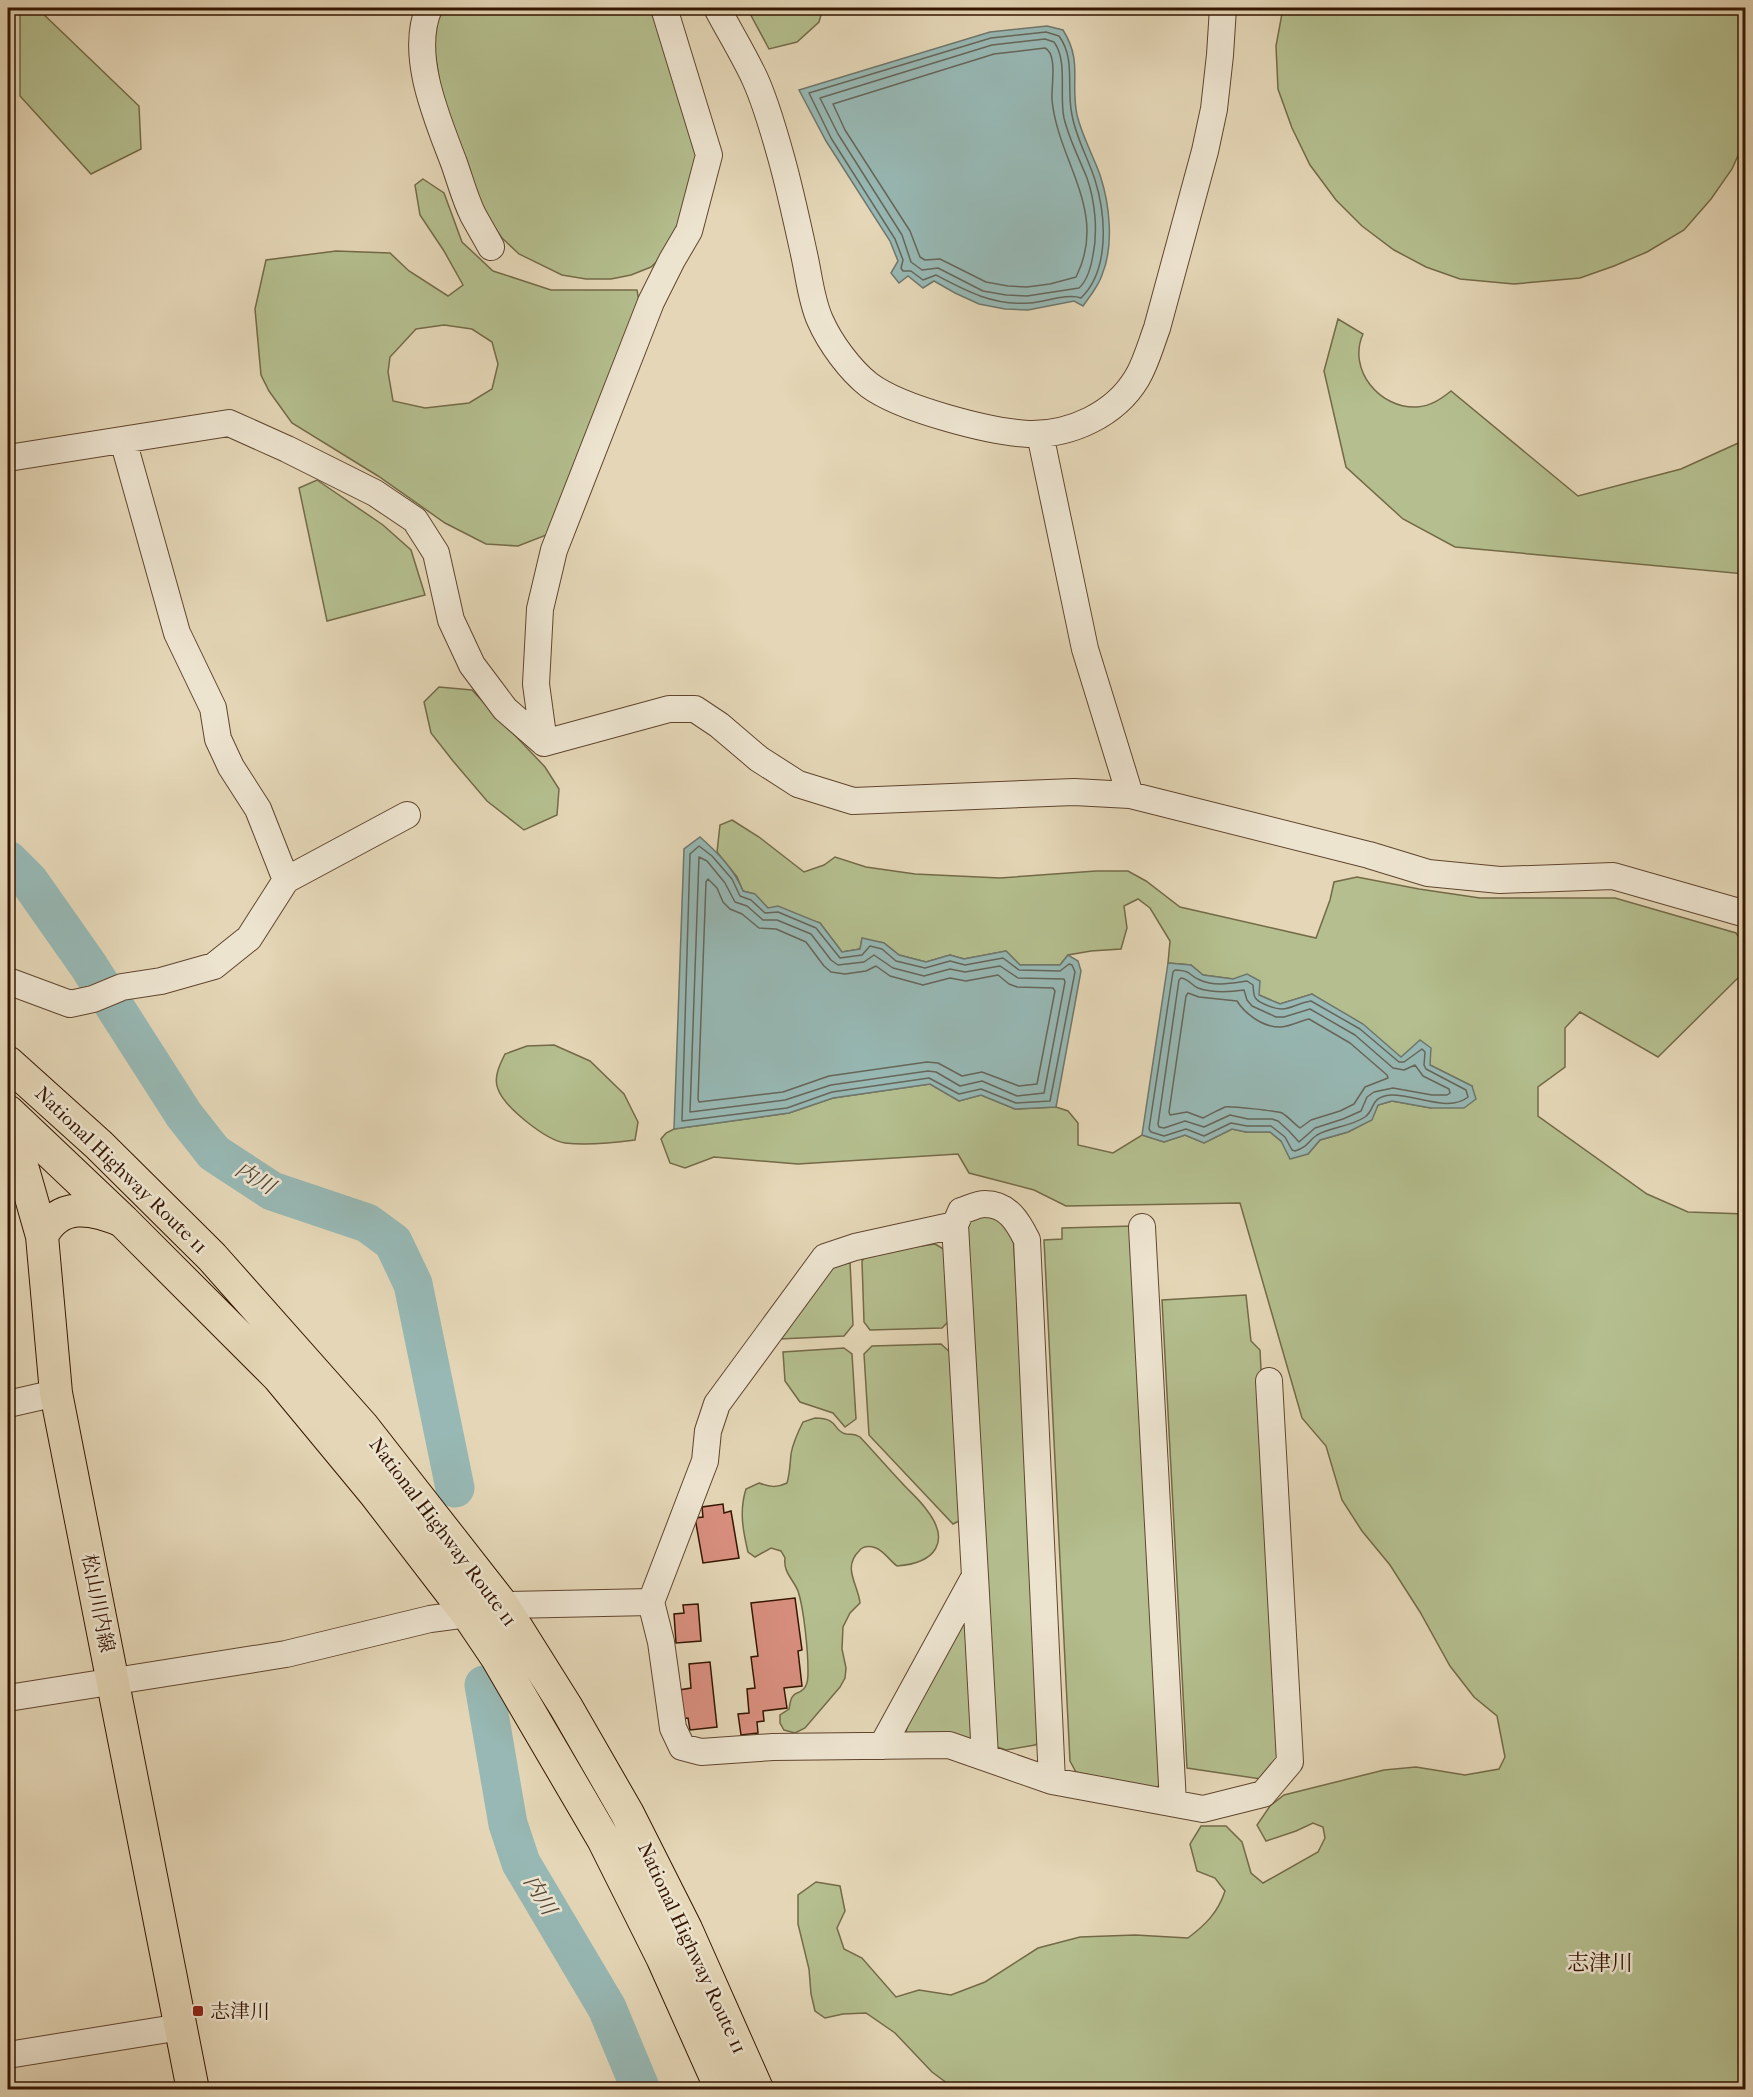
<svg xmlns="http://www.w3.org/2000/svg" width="1753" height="2097" font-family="'IM FELL French Canon','Noto Serif JP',serif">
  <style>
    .green { fill: #b4be8e; stroke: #746a47; stroke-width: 1.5; fill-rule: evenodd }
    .water { fill: #97b8b4; stroke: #6f776c; stroke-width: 1.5 }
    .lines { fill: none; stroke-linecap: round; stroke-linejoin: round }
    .shore { stroke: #66665a; stroke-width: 1.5 }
    .river { stroke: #97b8b4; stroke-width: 39 }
    .building { fill: #d98f7f; stroke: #341500; stroke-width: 1.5 }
    .minor-casing { stroke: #60452e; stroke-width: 28 }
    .major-casing { stroke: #341500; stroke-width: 34 }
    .highway-casing { stroke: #341500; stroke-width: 35 }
    .minor { stroke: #ede4d0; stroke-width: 26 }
    .major { stroke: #e4d6b6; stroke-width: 32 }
    .highway { stroke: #e4d6b6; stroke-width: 33 }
    .poi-dot { fill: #8f2418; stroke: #ede4d0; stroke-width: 2 }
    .labels { text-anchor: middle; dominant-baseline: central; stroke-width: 5; stroke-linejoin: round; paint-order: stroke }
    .street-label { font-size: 20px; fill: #341500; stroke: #ede4d0 }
    .poi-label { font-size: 20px; fill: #341500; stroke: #ede4d0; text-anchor: start }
    .water-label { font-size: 21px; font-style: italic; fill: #524636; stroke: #ede4d0 }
    .quarter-label { font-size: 22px; fill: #341500; stroke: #ede4d0 }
  </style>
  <rect width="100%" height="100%" fill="#e4d6b6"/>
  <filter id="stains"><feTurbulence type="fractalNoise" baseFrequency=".00333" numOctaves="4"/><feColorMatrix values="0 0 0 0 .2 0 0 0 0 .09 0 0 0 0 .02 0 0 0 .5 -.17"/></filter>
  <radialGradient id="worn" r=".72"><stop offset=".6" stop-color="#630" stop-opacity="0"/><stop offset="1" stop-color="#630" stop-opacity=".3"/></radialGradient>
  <!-- green -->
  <path class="green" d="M28,8H37L139,106L141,149L91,174L20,96V9Z
    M437,8H656L703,158L669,250L651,267L631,275L611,279H586L562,275L519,254L502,238L484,212L443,104L431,27Z
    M747,8H823L819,22L797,42L769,49Z
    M1283,8H1745V140L1732,169L1711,199L1684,230L1647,252L1614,266L1580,278L1514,284L1460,279L1426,267L1394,250L1362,226L1336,200L1310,165L1292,128L1278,89L1276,46Z
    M423,179L444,193L462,242L493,271L551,290H637L640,308L549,534L518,546L486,544L445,523L378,476L292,423L269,391L261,375L255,309L266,260L336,251L390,253L409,271L448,296L463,285L444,251L420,215L415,185ZM444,325L472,329L492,342L498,364L492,389L469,403L425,408L393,401L388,372L390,357L416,329Z
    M1338,319L1363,334C1347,370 1380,409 1417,407C1431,406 1441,399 1451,391L1578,496L1681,469L1745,440V574L1455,547L1403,519L1346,467L1324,371Z
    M317,480L383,525L411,550L425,595L327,621L299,488Z
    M439,687L472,690L545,767L559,789L557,815L524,830L487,801L453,761L431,733L424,702Z
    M732,820L759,837L804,872L824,865L835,857L866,867L915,874L1000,878L1096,871H1128L1146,881L1180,907L1316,938L1330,900L1334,882L1357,877L1419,889L1480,898H1615L1736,933L1745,946V971L1658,1057L1580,1012L1565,1028V1067L1538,1087V1116L1647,1194L1688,1212L1745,1214V2089H955L932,2072L895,2033L866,2013L843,2014L825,2018L815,2011L811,1994L809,1969L798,1924V1895L816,1882L840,1886L845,1911L837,1928L844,1949L862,1958L896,1997L919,1990L951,1995L985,1982L1038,1948L1080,1937L1135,1935L1188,1938C1205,1925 1218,1913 1225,1891L1215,1878L1197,1871L1190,1844L1201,1826H1226L1242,1842L1251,1873L1263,1883L1318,1852L1325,1838L1323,1827L1313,1823L1296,1831L1266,1841L1257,1825L1270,1806L1284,1795L1384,1770L1416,1767L1465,1775L1499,1769L1505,1757L1497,1716L1474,1697L1450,1666L1420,1612L1390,1565L1362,1531L1342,1500L1326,1446L1302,1418L1240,1203L1066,1206L1034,1190L969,1173L958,1154L798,1164L714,1157L685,1168L670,1163L661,1139L666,1133L674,1129L789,1113L833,1098L930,1084L959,1101L981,1095L1015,1109L1056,1107L1068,1111L1078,1123V1145L1113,1153L1142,1135L1164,1142L1185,1135L1204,1143L1232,1129L1246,1132H1270L1281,1141L1308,1154L1320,1140L1348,1132L1371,1120L1378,1105L1392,1101L1431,1108L1472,1086L1430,1065L1401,1057L1312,994L1280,1004L1259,995L1233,979L1203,975L1191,965L1168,963L1170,941L1150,908L1138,899L1124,906L1127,928L1121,949L1091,951L1068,955L1060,965H1020L1006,951L964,959L950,955L926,962L899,955L884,943L862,939L860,949L842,952L820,923L768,908L754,894L743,891L737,877L717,852L720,825Z
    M554,1045L590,1061L624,1094L638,1122L635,1140C613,1143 587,1146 565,1143C546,1140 505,1108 498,1089C493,1078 500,1064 505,1054L527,1046Z
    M995,1213L1013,1233L1043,1734L1041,1741L1035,1745L1006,1750L991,1745L964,1217Z
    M1133,1226L1163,1782L1154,1790L1076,1772L1070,1761L1044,1240L1062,1239V1228Z
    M935,1244L947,1251L950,1320L942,1328L870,1330L864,1322L862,1261L867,1254Z
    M850,1262L853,1325L844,1336L780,1339L826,1270Z
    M1246,1295L1251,1341L1260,1350L1281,1757L1261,1779L1187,1768L1162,1300Z
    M941,1344L952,1354L961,1520L953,1524L869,1435L864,1354L872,1346Z
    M844,1348L852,1354L856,1419L845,1427L833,1413L800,1402L785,1381L783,1352Z
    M815,1418C840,1418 832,1431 846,1434C852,1435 854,1433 860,1437C874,1452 887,1467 901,1482C909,1491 919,1499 926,1509C952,1542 935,1563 897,1566C890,1561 884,1551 876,1548C870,1546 863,1546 859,1551C842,1568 858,1584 860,1603L850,1613L843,1627L842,1649L846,1668L845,1678L840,1687L805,1728L795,1733L784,1730L780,1723V1715L789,1709C790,1705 790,1699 793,1696C796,1692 797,1694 801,1691C808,1687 808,1678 808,1671C808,1651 804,1609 798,1591C793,1579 783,1572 785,1558L781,1551L771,1548L755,1557L748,1552C743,1531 739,1511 746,1489L759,1483C770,1487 777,1488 787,1483C790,1473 790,1464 791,1454C793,1442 798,1432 803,1422Z
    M966,1619L980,1745L905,1737L909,1718Z"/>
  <!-- water -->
  <path class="water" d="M1047,26L1063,30C1083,62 1070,81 1077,115C1082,136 1093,155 1100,175C1110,205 1114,246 1102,275C1098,287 1090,296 1083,306L1074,301L1028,310L1005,309L979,304L955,293L934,281L923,288L908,276L899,283L891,273L898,261L890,241L826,141L799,90L990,32Z
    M700,837C718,853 734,869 743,891L755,894L768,908L778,906L820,923L842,952L860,949L862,938L884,943L899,955L926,962L950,955L964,959L1006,951L1020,965H1060L1068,955L1078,961L1081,971L1056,1107L1015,1109L981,1095L959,1101L930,1084L833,1098L789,1113L674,1129L684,849Z
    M1168,963L1191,965L1203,975L1233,979L1247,974L1260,981L1259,995L1280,1004L1312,994L1363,1024L1401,1057L1420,1040L1431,1048L1430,1065L1472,1086L1476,1099L1464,1108H1431L1392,1101L1378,1105L1372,1120L1348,1132L1320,1140L1308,1154L1290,1159L1281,1141L1270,1132H1246L1232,1129L1204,1143L1185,1135L1164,1142L1142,1135Z"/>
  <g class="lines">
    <!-- shore -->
    <path class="shore" d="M1046,32L1059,36C1076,59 1066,88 1072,115C1076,138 1088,158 1095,180C1106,215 1110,270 1081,298C1068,293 1045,302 1030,303C994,306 966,291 936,275L923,280L911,271H903L901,268L903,260L895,239L831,138L809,93L991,38Z
      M1045,39L1054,42C1068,61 1059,94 1064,118C1069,139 1079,158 1087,178C1095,201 1098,231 1093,255C1091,267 1088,280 1079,288L1027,296L1006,295L983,291L938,268L922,270L911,262L902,235L838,134L820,98L992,45Z
      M1045,48C1058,54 1051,87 1052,100C1058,162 1109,212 1076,277L1050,284L1027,287L1008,286L986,282L940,259L925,260L920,257L910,231L845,130L833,104L994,54Z
      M699,846L712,856L732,879L740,896L751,900L765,913L778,912L816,928L840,958L862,955L870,946L882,949L896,961L925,968L950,961L965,965L1003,958L1019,970L1060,971L1069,964L1072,965L1075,972L1050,1101L1016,1103L981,1089L959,1094L929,1078L832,1092L787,1108L682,1121L690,854Z
      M699,857L707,861L725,883L735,902L747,906L763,920H777L811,934L831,960L838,965L864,962L874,955L893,968L924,976L950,969L965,972L1000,966L1018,978L1064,979L1065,982L1044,1093L1017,1096L982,1081L960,1086L936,1072L928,1071L831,1085L785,1100L690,1112Z
      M708,879L717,888L723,902L730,909L742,914L759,928L776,929L806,942L824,966L831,972L845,974L866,971L876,966L890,976L923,985L950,978L966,981L998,975L1009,984L1017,987L1053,988L1055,991L1037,1084L1019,1086L982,1072L962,1076L938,1063L927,1062L829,1076L783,1092L699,1102L698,1099L706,882Z
      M1175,970C1194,971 1187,975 1200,980C1215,987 1233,983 1247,981L1253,985C1254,996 1253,999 1264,1004C1288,1015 1289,1005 1311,1001L1360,1029L1399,1062H1404L1422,1049L1425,1052L1424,1065L1426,1069L1466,1090L1468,1097C1449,1113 1414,1094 1391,1095C1369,1097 1376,1109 1365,1117C1350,1127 1330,1127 1317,1135C1307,1142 1308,1147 1295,1151L1292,1150L1285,1137L1271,1126H1247L1231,1123L1204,1136L1186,1129L1164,1136L1151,1132L1149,1129L1173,972Z
      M1181,978C1189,979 1191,985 1198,988C1212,993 1231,992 1244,990L1247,1000L1252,1006L1276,1017H1284L1310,1009L1355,1035L1393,1068L1404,1070L1415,1065L1423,1076L1449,1089L1450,1093L1447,1095H1432L1393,1088L1374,1092L1367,1097L1361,1111L1343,1119L1315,1128L1299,1142L1289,1131L1278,1121L1272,1119H1248L1230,1115L1204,1127L1185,1121L1164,1128L1159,1127L1158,1124L1179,980Z
      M1188,993L1199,997L1237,1001C1245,1014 1264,1028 1281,1027C1291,1026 1300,1021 1309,1019L1350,1043L1387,1075L1388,1078L1365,1087L1354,1104L1340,1111L1311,1120L1300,1128C1294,1124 1289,1117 1282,1113C1278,1111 1230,1106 1225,1107C1218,1110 1211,1114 1203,1118L1187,1112L1170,1115L1169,1112L1186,996Z"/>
    <!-- river -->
    <path class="river" d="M8,860L29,881L88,965L184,1115L214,1153L272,1191L367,1223L393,1242L413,1284L455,1488
      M484,1685L508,1824L521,1863L607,2008L641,2090"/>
  </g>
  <!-- building -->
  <path class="building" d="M723,1504L724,1513L731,1511L739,1558L703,1563L695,1518L703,1517L702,1507Z
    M795,1598L802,1650L798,1651L802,1686L784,1688L787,1708L763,1711L764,1721L757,1722L758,1733L741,1735L738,1714L749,1713L747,1689L755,1688L751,1657L758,1656L751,1603Z
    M698,1604L701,1641L676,1643L674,1614L684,1613L683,1605Z
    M710,1662L717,1727L690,1730L688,1718L681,1719L679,1690L691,1688L689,1664Z"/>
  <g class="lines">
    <!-- minor casing -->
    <g class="minor-casing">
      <path id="minor" d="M429,8C409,55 437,118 454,163C460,180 465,199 473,215C479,226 485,236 491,247
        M717,8C729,31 744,55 755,79C766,103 774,132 781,157C790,189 797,222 804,254C809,276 811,300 820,320C830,343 850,370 869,385C901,409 990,432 1029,434C1070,435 1115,415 1137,378C1146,363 1151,344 1157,328L1205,151L1214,109L1220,55L1223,8
        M1040,434L1085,649L1130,795
        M123,440L177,633L213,708L218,739L231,767L258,809L286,880
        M8,458L229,423L287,449L375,493L415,520L436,553L451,620L472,665L505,709L544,743
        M544,743L669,709H695L719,725L759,759L798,784L853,801L1074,792L1130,795L1369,855L1428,873L1500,880L1613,876L1746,914
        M544,743L536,684L540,609L554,550L651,302L672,260L689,231L709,155L664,8
        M8,981L70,1004L93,999L122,987L161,981L214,966L249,938L286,880L407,815
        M955,1225L961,1211C968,1209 977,1204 985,1204C1008,1204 1018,1222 1027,1240L1052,1781
        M1142,1227L1173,1803
        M8,1404L56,1393
        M975,1576L985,1757
        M8,1698L286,1654L430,1619L468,1614L502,1605L651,1602
        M882,1746L975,1576L955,1225L855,1247L825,1257L717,1404L708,1431L705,1461L651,1602L661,1642L673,1728L682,1747L701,1752L773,1747L949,1745L1052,1781L1203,1809L1263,1794L1290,1762L1269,1381
        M8,2055L181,2027"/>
    </g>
    <!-- major casing -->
    <g class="major-casing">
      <path id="major" d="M8,1117L42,1236L56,1393L193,2090
        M42,1236C59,1201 92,1208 123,1221"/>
    </g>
    <!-- highway casing -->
    <g class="highway-casing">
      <path id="highway" d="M8,1063L99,1145L212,1257L362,1426L502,1605L566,1707L627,1813L686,1930L757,2090
        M8,1112L123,1221L279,1377L375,1493L468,1614L497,1657L604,1840L663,1958L722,2090"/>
    </g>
    <!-- minor -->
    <use href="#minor" class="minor"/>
    <!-- major -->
    <use href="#major" class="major"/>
    <!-- highway -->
    <use href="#highway" class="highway"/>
  </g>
  <!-- markers -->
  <rect class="poi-dot" x="192" y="2005" width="12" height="12" rx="3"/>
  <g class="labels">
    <!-- street labels -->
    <g class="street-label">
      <text transform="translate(121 1170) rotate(44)">National Highway Route 11</text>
      <text transform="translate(443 1532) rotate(53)">National Highway Route 11</text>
      <text transform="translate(98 1603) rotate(79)">松山川内線</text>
      <text transform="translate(692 1948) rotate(65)">National Highway Route 11</text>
    </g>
    <!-- poi labels -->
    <g class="poi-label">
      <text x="210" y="2011">志津川</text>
    </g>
    <!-- water labels -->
    <g class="water-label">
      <text transform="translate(255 1178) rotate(31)">内川</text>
      <text transform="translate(540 1895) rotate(59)">内川</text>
    </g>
    <!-- quarter labels -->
    <g class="quarter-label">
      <text x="1600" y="1963">志津川</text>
    </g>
  </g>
  <!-- margin -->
  <rect width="1753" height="2097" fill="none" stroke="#e4d6b6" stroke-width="30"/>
  <rect x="9" y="9" width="1735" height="2079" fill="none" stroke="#341500" stroke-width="3"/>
  <rect x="15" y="15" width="1723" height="2067" fill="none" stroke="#341500" stroke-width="1.5"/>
  <rect width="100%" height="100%" filter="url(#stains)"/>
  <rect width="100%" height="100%" fill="url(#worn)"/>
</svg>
